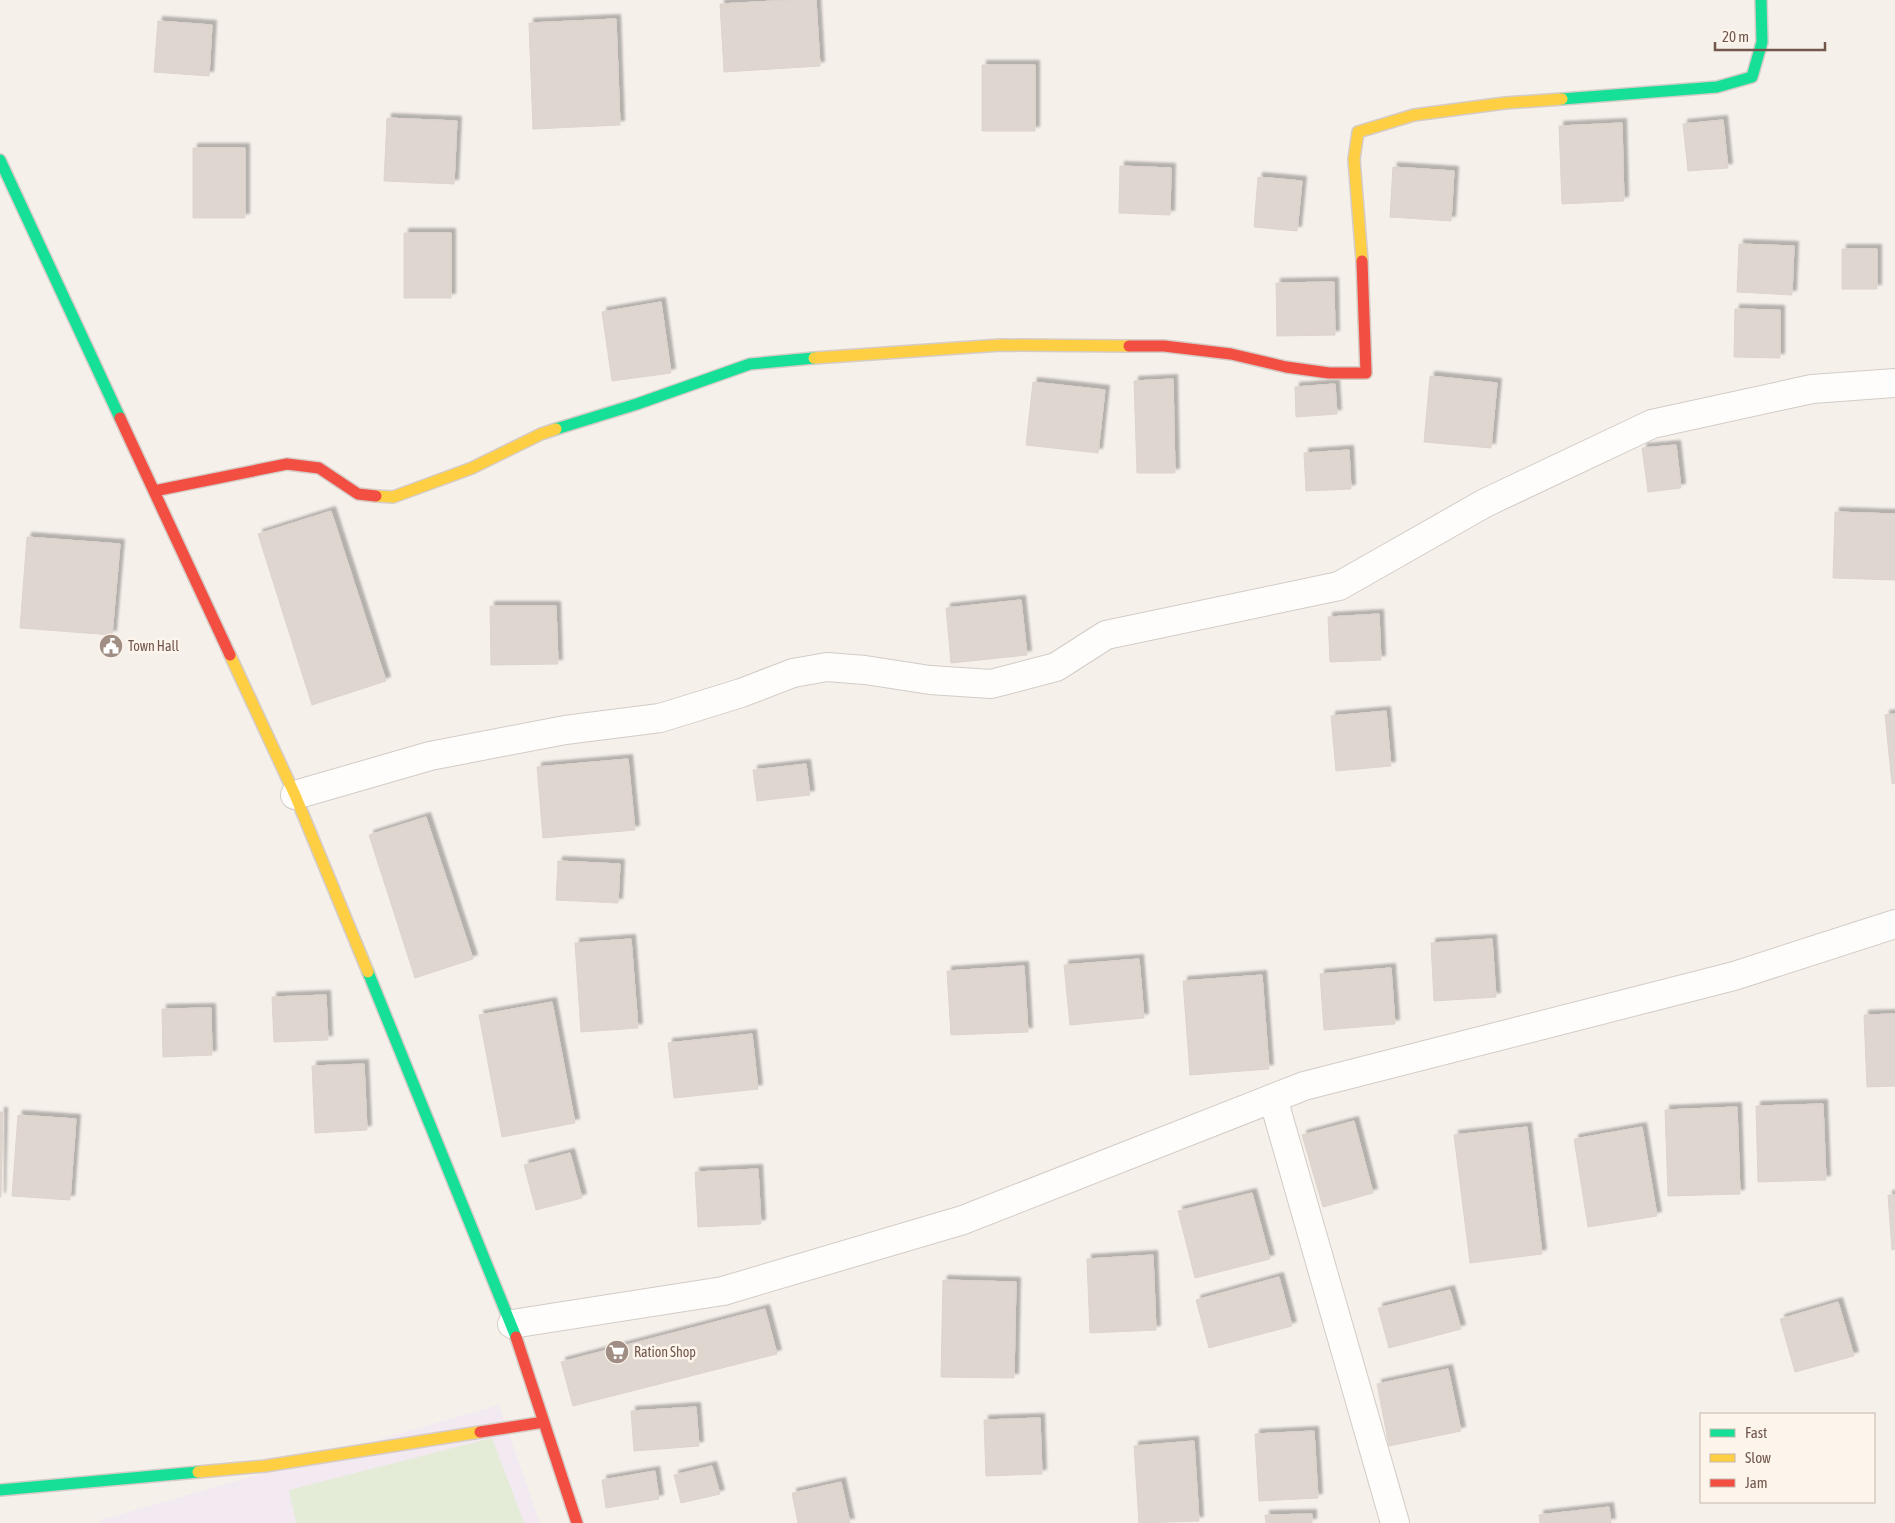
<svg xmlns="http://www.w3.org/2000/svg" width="1895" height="1523" font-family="'Asap Condensed',sans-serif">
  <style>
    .education { fill: #f2e9f1 }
    .green { fill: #e4ebd6 }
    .building { fill: #dfd6d0; stroke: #ded3cd; filter: url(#shadow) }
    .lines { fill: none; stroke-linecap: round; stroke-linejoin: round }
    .street-casing { stroke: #d3ccc6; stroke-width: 30 }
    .fast-casing { stroke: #d5ccc7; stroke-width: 14 }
    .slow-casing { stroke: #d5ccc7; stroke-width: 14 }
    .jam-casing { stroke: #d5ccc7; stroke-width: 14 }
    .street { stroke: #fefdfc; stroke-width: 28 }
    .fast { stroke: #16e098; stroke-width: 11 }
    .slow { stroke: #ffcf43; stroke-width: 11 }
    .jam { stroke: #f24e42; stroke-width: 11 }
    .labels { text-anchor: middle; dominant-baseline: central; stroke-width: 5; stroke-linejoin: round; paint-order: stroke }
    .poi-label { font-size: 14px; fill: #72574d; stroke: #fdf5ec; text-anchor: start }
  </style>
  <defs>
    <filter id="shadow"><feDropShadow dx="4.5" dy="-4.5" stdDeviation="1" flood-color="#0004"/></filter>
  </defs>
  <rect width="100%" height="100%" fill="#f6f0ea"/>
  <!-- education -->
  <path class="education" d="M499,1405L540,1523H102L101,1520Z"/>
  <!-- green -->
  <path class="green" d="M492,1438L524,1523H296L289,1490Z"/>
  <!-- building -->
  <path class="building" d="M792,0H816L820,66L724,72L720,4Z
    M616,19L620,125L533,129L529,23Z
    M158,21L212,25L209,76L154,72Z
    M982,65H1035V131H982Z
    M387,118L457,121L454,184L384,181Z
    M1723,120L1728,168L1688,171L1683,124Z
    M1622,123L1624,201L1562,204L1559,126Z
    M193,148H245V218H193Z
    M1120,166L1171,168L1170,215L1119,213Z
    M1393,167L1454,171L1451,221L1390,217Z
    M1258,177L1302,181L1297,231L1254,227Z
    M404,233H451V298H404Z
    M1739,244L1794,246L1792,295L1737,292Z
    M1842,249H1877V289H1842Z
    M1334,282L1335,335L1277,336L1276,283Z
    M661,302L671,373L612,381L602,312Z
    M1735,309L1780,310V358L1734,357Z
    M1430,376L1497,383L1491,448L1424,442Z
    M1173,379L1175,473H1137L1134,381Z
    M1033,382L1105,390L1098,453L1026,445Z
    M1335,384L1337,414L1296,417L1295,387Z
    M1676,445L1681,488L1648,492L1642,448Z
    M1349,450L1351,489L1306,491L1304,453Z
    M331,511L386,681L312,705L258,534Z
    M1835,512L1895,514V580L1833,578Z
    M27,537L120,544L112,635L20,628Z
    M1021,600L1027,655L951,663L946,608Z
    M490,606H556L558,664L491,665Z
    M1379,614L1381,660L1330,662L1328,617Z
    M1386,711L1391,766L1336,771L1331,716Z
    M1895,714V783L1892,784L1885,715Z
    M628,759L635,830L543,838L537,767Z
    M806,764L810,795L757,801L753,770Z
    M426,817L473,959L415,978L369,835Z
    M558,861L620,864L618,903L556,900Z
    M631,939L638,1028L581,1032L575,943Z
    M1492,939L1496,997L1434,1001L1431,943Z
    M1139,959L1144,1018L1070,1025L1064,965Z
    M1024,966L1028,1032L951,1035L947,971Z
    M1391,968L1395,1024L1324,1030L1320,974Z
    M1262,975L1269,1069L1190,1075L1183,981Z
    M326,995L328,1040L274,1042L272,997Z
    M552,1002L575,1123L502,1137L479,1015Z
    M211,1008L212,1055L163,1057L162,1009Z
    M1895,1014V1086L1867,1087L1864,1015Z
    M752,1034L758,1089L674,1098L668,1043Z
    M364,1064L367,1130L315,1133L312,1066Z
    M1823,1104L1826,1180L1758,1182L1756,1106Z
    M1737,1107L1740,1194L1668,1196L1665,1110Z
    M0,1112H3L1,1197H0Z
    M18,1115L76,1119L70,1200L12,1196Z
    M1354,1121L1373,1193L1323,1207L1302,1135Z
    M1527,1127L1542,1254L1470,1263L1454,1135Z
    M1642,1127L1657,1216L1588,1227L1574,1139Z
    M570,1153L582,1198L536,1210L524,1165Z
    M758,1169L761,1224L698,1227L695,1172Z
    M1252,1193L1270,1259L1195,1278L1178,1211Z
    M1888,1195H1895V1249L1892,1250Z
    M1153,1255L1156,1330L1090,1333L1087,1259Z
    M1279,1277L1292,1326L1209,1348L1196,1300Z
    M943,1280L1016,1282L1014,1378L941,1377Z
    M1450,1290L1461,1329L1389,1348L1378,1308Z
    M1838,1302L1854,1356L1795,1372L1780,1319Z
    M765,1309L777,1354L573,1406L561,1362Z
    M1448,1369L1461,1431L1389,1446L1377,1384Z
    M696,1407L699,1446L634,1451L631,1411Z
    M1040,1418L1042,1474L986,1476L984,1420Z
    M1314,1431L1318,1498L1259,1501L1255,1434Z
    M1194,1441L1199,1521L1139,1523L1134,1446Z
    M712,1466L720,1494L681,1503L674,1475Z
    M655,1471L659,1499L606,1508L602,1480Z
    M841,1482L850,1523H798L792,1493Z
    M1609,1507L1611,1523H1540L1539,1515Z
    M1312,1514V1523H1266L1265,1515Z"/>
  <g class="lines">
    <!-- street casing -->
    <g class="street-casing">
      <path id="street" d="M295,795L430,756L565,730L660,718L741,693L793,673L827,667L865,670L930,680L991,684L1056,667L1106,635L1339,586L1485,503L1652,424L1812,389L1895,383
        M1273,1098L1395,1523
        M512,1324L723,1291L963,1220L1304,1086L1734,976L1895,924"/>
    </g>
    <!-- fast casing -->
    <g class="fast-casing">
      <path id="fast" d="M1562,99L1717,87L1752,77L1762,42L1761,0
        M0,160L120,418
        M556,429L637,404L750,364L814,358
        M368,972L516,1337
        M0,1490L198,1472"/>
    </g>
    <!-- slow casing -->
    <g class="slow-casing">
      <path id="slow" d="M1362,261L1354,159L1358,132L1414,115L1505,103L1562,99
        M814,358L1001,345L1129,346
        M376,496L393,497L472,468L541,434L556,429
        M230,655L295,795L368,972
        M198,1472L265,1466L480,1432"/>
    </g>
    <!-- jam casing -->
    <g class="jam-casing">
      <path id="jam" d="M1129,346H1164L1231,354L1286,367L1329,373H1366L1362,261
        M120,418L230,655
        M154,491L287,464L319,468L358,494L376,496
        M516,1337L577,1523
        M480,1432L544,1422"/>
    </g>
    <!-- street -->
    <use href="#street" class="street"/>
    <!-- fast -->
    <use href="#fast" class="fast"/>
    <!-- slow -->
    <use href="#slow" class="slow"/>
    <!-- jam -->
    <use href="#jam" class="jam"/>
  </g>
  <!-- icons -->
  <defs>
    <g id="civic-disc" transform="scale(1.25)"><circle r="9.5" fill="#a08d84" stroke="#fdf5ec"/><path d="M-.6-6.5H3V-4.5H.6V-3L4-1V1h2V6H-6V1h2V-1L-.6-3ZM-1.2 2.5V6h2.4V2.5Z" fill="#fff"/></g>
    <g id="supermarket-disc" transform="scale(1.25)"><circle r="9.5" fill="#a08d84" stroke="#fdf5ec"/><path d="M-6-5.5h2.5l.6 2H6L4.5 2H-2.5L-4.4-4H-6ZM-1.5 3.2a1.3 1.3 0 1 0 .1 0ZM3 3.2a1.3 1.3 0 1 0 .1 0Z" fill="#fff"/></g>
  </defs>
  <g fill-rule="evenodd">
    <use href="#civic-disc" x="111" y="646"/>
    <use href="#supermarket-disc" x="617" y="1352"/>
  </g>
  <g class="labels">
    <!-- poi labels -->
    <g class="poi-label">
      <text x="128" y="646">Town Hall</text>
      <text x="634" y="1352">Ration Shop</text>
    </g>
  </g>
  <!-- legend -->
  <rect x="1700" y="1413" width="175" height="90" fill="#fdf5ec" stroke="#c5b6ac"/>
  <rect x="1710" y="1429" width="25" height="8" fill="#16e098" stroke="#c5b6ac"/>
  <text x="1745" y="1438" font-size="15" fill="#72574d">Fast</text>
  <rect x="1710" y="1454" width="25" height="8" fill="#ffcf43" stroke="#c5b6ac"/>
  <text x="1745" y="1463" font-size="15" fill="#72574d">Slow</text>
  <rect x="1710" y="1479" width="25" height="8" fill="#f24e42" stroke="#c5b6ac"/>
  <text x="1745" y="1488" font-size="15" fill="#72574d">Jam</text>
  <!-- scale -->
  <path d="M1715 42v8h110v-8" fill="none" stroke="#72574d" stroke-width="2.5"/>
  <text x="1722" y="42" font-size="15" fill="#72574d" stroke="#fdf5ec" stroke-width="4" paint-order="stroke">20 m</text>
</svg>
